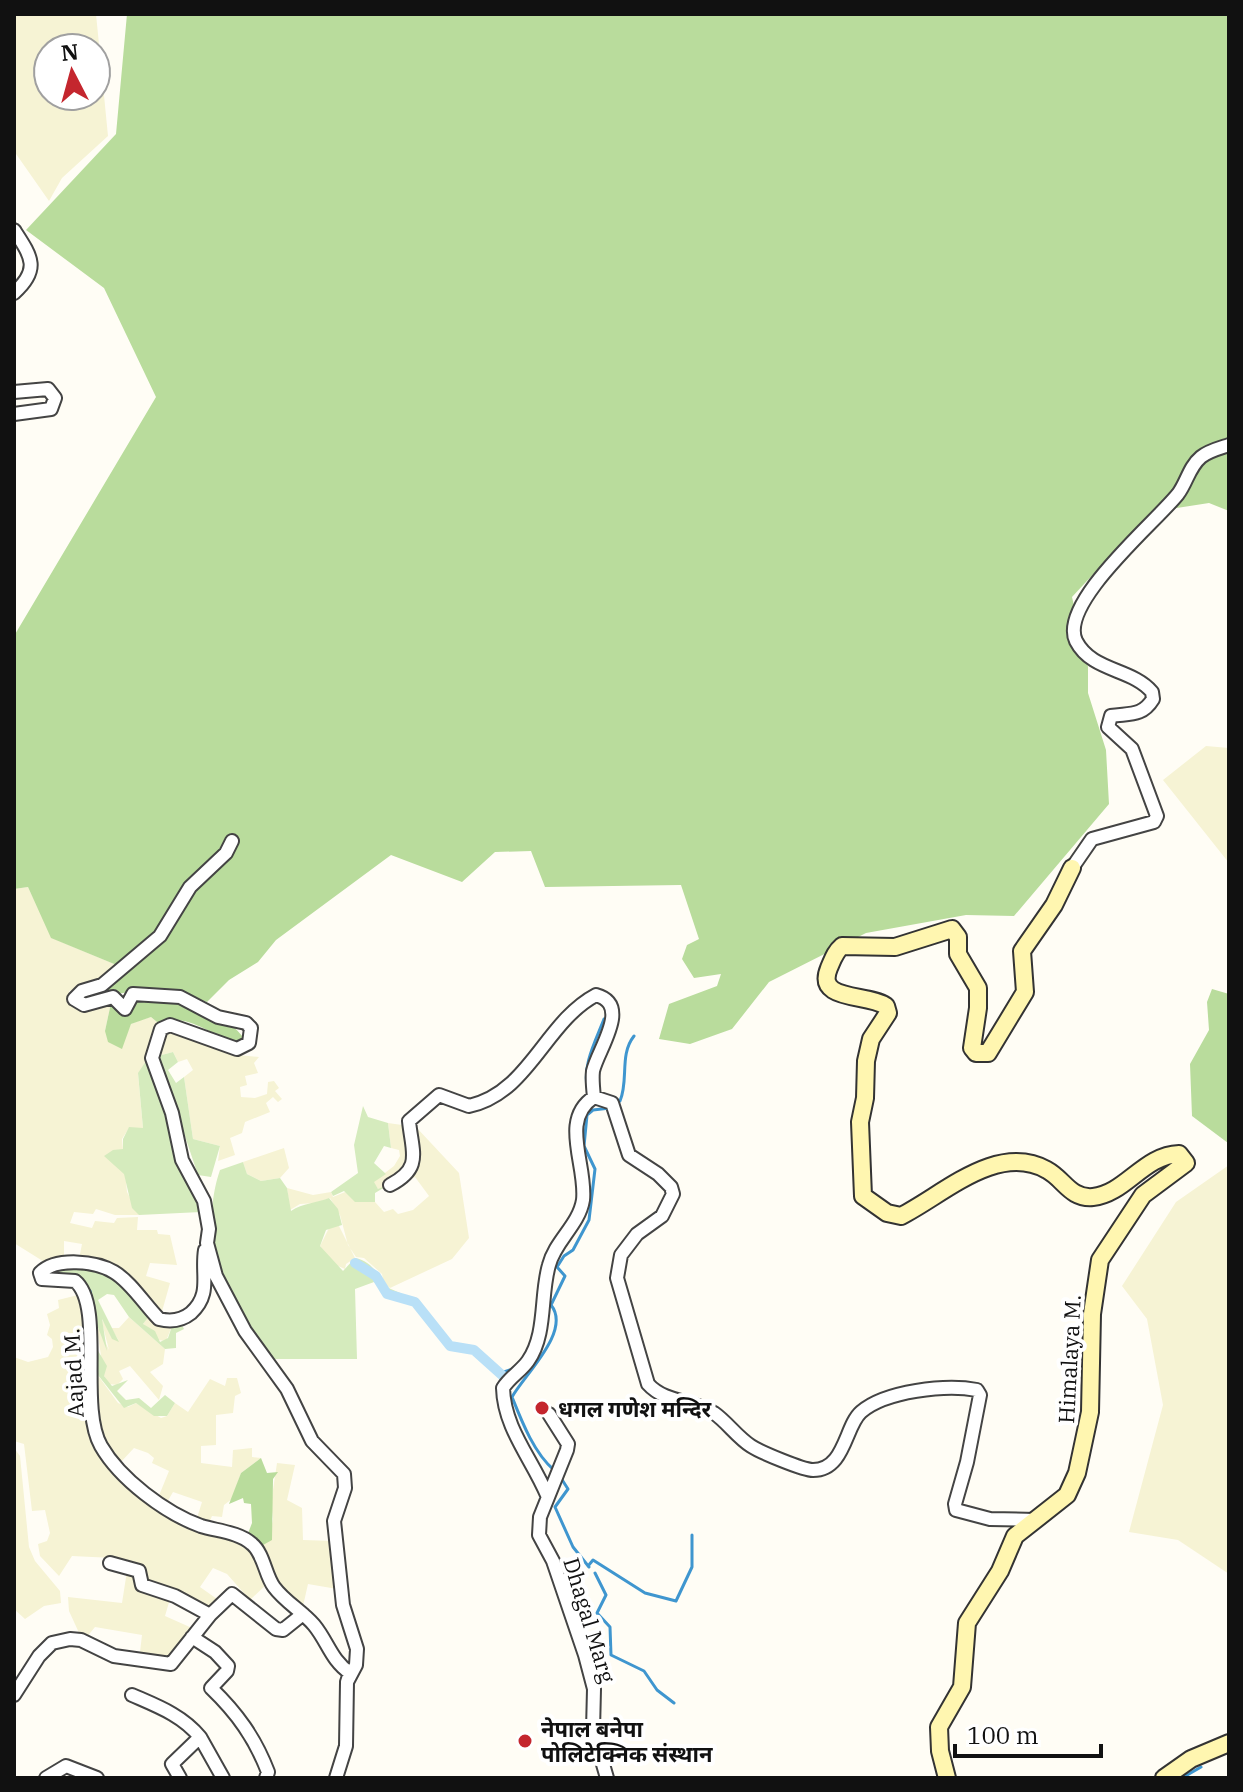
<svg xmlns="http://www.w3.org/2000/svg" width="1243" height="1792" font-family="'IBM Plex Serif','Noto Sans Devanagari',serif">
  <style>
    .farmland { fill: #f6f3d4; fill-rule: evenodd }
    .green { fill: #d5ebbd }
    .forest { fill: #b9dc9c }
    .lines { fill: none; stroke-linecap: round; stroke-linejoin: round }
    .stream { stroke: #3f96cf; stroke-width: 3 }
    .canal { stroke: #b9e0f7; stroke-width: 10 }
    .street-casing { stroke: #444; stroke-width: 16 }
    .secondary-casing { stroke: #333; stroke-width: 20 }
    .street { stroke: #fff; stroke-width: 12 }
    .secondary { stroke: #fff6b0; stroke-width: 16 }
    .poi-dot { fill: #c4262e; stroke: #fff; stroke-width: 3 }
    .labels { text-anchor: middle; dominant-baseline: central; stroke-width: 8; stroke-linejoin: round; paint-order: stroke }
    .street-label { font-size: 22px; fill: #111; stroke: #fff }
    .poi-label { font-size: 22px; font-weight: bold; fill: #111; stroke: #fff; text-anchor: start }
  </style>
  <rect width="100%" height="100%" fill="#fffdf5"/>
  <!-- farmland -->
  <path class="farmland" d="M14,14H96L108,136L62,178L49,201L14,151ZM48,48H96V96H48Z
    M1206,746L1229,748V863L1163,780Z
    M28,887L52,938L119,966L98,983L69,991V1001L111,1003L105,1031L126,1035L131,1024L141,1020L151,1017L157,1022L146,1061L138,1074L143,1128H129L122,1139L127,1192L139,1215H115L96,1209L93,1214L74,1212L70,1223L92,1228L95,1221L114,1223L117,1218L138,1217L137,1230H157L158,1234L170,1235L177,1265L150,1263L146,1276L170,1283L161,1315L79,1259L82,1244L64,1241V1258L46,1263L14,1243V889Z
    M170,1031L238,1055L259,1057L254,1063L258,1073L245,1076L247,1085L240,1087L241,1097L255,1098L267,1094L268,1082L274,1081L279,1088L275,1091L282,1099L278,1102L273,1097L266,1103L270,1112L245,1122L242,1133L230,1138L235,1155L218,1161L220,1146L193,1139L184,1077L193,1070L187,1059L178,1062L173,1052L158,1056L163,1038Z
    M388,1123L416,1127L459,1173L469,1238L452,1259L390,1288L384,1284L382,1274L364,1258L356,1257L348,1245L340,1215L330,1198L316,1203L300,1204L290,1210L287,1188L313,1195L331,1192L333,1197L345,1192L357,1201L375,1202L384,1212L393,1209L398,1214L413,1210L429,1196L415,1177L394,1188L378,1189L373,1182L394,1166L400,1156L399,1150L391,1148Z
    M284,1148L289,1168L280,1178L261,1181L247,1174L243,1162Z
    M1229,1165V1574L1178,1540L1129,1532L1163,1405L1147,1319L1122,1286L1176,1202Z
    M330,1226H339L355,1258L346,1264L345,1269L331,1263L320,1246Z
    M82,1294L93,1438L140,1490L251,1549L268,1583L250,1600L227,1574L213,1568L200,1587L217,1599L207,1608L172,1592L165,1616L192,1628L168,1660L140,1652L142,1635L95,1627L86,1638L80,1635L69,1611L68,1597L122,1603L127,1571L113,1558L72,1556L59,1576L40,1556L38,1544L47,1541L50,1533L45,1510L32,1511L24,1444L14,1441V1357L28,1362L48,1357L53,1347L52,1339L47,1335L50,1325L47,1314L59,1308L58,1300Z
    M148,1316L172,1326L166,1341L157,1340L143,1324Z
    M129,1317L165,1349L163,1364L150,1372L163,1386L159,1400L130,1366L119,1371L123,1379L117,1385L109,1384L104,1376L96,1322L109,1350L101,1319L119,1341L111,1328H119Z
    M94,1370L118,1403L128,1407L136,1403L161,1418L167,1416L175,1403L188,1412L210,1379L225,1386L227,1378H237L241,1393L235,1396L233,1413L216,1415V1445L201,1446V1463L232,1467L233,1450L252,1448V1457L261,1458L241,1473L232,1499L224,1505L222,1517L212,1516L209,1523L196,1521L202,1502L173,1492L166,1504L158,1498L169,1471L152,1463L154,1458L148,1453L134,1448L120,1463L112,1457L98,1427Z
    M14,1448L20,1456L29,1547L35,1561L60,1591L61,1603L44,1606L25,1619L14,1609Z
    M277,1463L295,1465L287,1500L302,1508L303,1540L333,1541L337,1589L308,1584L303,1606L277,1585L257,1542L271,1529L273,1519L271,1503Z"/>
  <!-- green -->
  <path class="green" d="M173,1052L178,1062L168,1070L176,1083L184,1077L193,1139L220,1146L211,1177L198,1175L158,1056Z
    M146,1061L201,1212L139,1215L132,1208L124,1174L104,1156L113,1150L123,1149V1139L129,1127L143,1128L138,1073Z
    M363,1106L368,1117L388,1123L391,1148L384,1146L374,1163L386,1174L374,1182L378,1189L390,1184L375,1193V1202H355L344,1191L333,1196L331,1192L358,1173L354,1145Z
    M243,1162L247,1174L261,1181L280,1178L287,1188L291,1211C303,1203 316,1203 329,1198L338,1209L342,1225L326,1230L320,1246L343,1271L355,1258C371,1261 378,1273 384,1286L414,1299L408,1304L393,1299L374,1282L355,1289L357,1359H271C230,1303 196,1240 220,1170Z
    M86,1266L115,1275L149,1316L143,1324L155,1331L160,1342L168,1338L172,1326L181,1323L184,1329L176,1333V1348L165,1349L129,1317L114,1295L107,1294L98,1300L119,1342L112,1339L102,1319L107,1351L96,1322L97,1349L107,1366L104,1376L112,1386L128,1380L117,1391L126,1400L139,1398L151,1408L165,1395L175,1403L167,1416H154L136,1403L124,1408L94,1370L88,1290L46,1277V1271Z"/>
  <!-- forest -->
  <path class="forest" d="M127,14H1229V511L1209,503L1151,512L1072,597L1088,667V693L1106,750L1109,804L1014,916L966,915L866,933L769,982L732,1029L690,1044L659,1039L669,1004L717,986L721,974L694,978L682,959L687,945L699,939L681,885L545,887L531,851L495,852L462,882L391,855L276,940L258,962L229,980L207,1002C163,985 136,989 91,1000L87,996L110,985L137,963L119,966L51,938L28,887L14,889V636L156,397L104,288L26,230L116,134Z
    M1212,989L1229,994L1228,1143L1192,1116L1190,1064L1209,1030L1207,1002Z
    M133,996C170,999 218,1005 243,1037L238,1042L232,1041C208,1033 176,1006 156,1029L157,1022L151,1017L131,1024L122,1049L108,1042L105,1031L111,1003Z
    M261,1458L267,1473L278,1472L273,1479L272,1540L263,1545L247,1536L252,1523L251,1504L244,1503L243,1498L229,1504L241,1473Z"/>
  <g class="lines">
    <!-- stream -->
    <path class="stream" d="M588,1091C581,1067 596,1040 604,1019
      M620,1101C629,1080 619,1055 634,1036
      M90,1291L93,1307
      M632,1312L646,1358
      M503,1376L504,1372L515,1368
      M554,1470C534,1453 522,1422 512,1397C524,1375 572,1331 551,1305L565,1276L557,1267L564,1256L573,1250L589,1220L595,1169L584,1146L587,1115L593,1110L610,1108
      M559,1475L568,1489L555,1507L573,1547L589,1567
      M537,1510L542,1495
      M588,1566L593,1560L645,1593L676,1601L692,1567V1535
      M595,1573L606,1595L597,1613L610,1627L611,1655L644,1671L657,1690L674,1703
      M1182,1778L1201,1767"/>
    <!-- canal -->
    <path class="canal" d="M355,1263L376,1276L387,1294L415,1302L450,1346L474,1350L503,1376"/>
    <!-- street casing -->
    <g class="street-casing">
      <path id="street" d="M14,230C31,256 41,269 14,293
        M14,392L48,389L55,398L51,409L14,414
        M232,841L226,853L190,887L160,936L102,985L82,991L74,999L84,1005L113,997L125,1009L133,994L180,997L218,1017L246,1023L251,1028L249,1043L237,1049L170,1025L161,1029L152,1058L172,1113L182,1160L204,1201L209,1229L207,1243L216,1276L245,1331L287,1389L312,1441L344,1474L345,1488L334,1521L343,1605L357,1649L356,1665L347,1682
        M1072,868L1092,839L1154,822L1157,816L1132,749L1108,727L1111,716C1129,713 1142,717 1153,699L1152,692C1132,668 1092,672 1076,641C1058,603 1156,522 1178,494C1187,482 1189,467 1201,457C1208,451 1220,448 1229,445
        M390,1185C423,1168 412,1152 409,1121L439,1095L469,1106C529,1093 545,1022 596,995C632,1005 598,1049 593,1071C592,1080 593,1088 594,1097
        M205,1250C201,1275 212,1294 191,1313C181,1321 171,1322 159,1319C145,1305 131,1282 114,1272C96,1261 56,1257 40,1273L42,1279L75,1281C105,1305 78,1406 101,1446C120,1479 165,1513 201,1526C217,1531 239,1532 252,1544C264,1554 265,1575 274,1587C285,1602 302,1611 314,1625C328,1642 331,1660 350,1673L347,1682L346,1746L336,1778
        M549,1414L568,1444L567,1450L540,1517L539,1535L553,1561L585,1655L594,1689L593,1730L607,1778
        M547,1495C532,1459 504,1428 503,1388C510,1377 521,1371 528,1361C547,1334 540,1295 549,1265C555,1241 579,1225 583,1200C587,1165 559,1120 594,1097L612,1103L629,1155L658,1174L671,1187L673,1194L662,1216L637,1234L621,1255L617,1278L648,1384C665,1403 693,1400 714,1413C727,1422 737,1437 751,1446C760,1452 803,1470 813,1470C845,1470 845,1426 861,1412C885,1391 946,1384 977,1390L980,1395L967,1462L955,1504L956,1510L990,1519L1036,1520
        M110,1563L139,1571L142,1585L175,1596L210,1615
        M192,1637L215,1652L228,1666L227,1671L211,1688C237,1713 255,1738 268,1772L266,1778
        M14,1695L39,1656L52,1643L70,1639L81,1640L114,1656L171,1664L210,1615L232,1594L276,1629L283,1630L303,1614
        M132,1695C157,1706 182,1715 200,1737L172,1764L180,1778
        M200,1737L223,1778
        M46,1778L66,1766L97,1778"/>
    </g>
    <!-- secondary casing -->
    <g class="secondary-casing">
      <path id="secondary" d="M947,1778L940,1751L939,1727L962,1687L967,1623L1000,1571L1015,1536L1067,1495L1077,1473L1090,1412L1092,1314L1100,1260L1143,1195L1186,1163L1179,1154C1144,1155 1125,1194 1093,1197C1070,1199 1064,1179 1047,1170C997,1142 943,1195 901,1216L887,1213L863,1196L860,1122L865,1098L866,1061L871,1039L888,1013L886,1006C867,993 815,1002 829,968C833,959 835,952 842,946L895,947L952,929L958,937V954L978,988V1008L972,1048L976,1053H988L1025,992L1022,951L1054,905L1072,868
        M1164,1778L1191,1759L1229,1743"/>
    </g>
    <!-- street -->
    <use href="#street" class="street"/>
    <!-- secondary -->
    <use href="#secondary" class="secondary"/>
  </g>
  <!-- markers -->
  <g class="poi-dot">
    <circle cx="542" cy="1408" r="8"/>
    <circle cx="525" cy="1741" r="8"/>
  </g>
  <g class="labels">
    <!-- street labels -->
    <g class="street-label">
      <text transform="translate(1069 1359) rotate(-87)">Himalaya M.</text>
      <text transform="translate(73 1373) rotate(-93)">Aajad M.</text>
      <text transform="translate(590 1620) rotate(73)">Dhagal Marg</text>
    </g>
    <!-- poi labels -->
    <g class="poi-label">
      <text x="558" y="1408">धगल गणेश मन्दिर</text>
      <text x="541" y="1728">नेपाल बनेपा<tspan x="541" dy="25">पोलिटेक्निक संस्थान</tspan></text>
    </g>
  </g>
  <!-- border -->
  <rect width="1243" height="1792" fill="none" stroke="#111111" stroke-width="32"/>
  <!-- north arrow -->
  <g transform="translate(72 72) rotate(354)"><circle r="38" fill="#ffffff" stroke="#a0a0a0" stroke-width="2"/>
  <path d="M0-6L14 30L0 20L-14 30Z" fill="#c4262e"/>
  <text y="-12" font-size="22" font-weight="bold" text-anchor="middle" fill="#111111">N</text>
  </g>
  <!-- scale -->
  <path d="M955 1744v12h146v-12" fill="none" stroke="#111111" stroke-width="4"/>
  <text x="967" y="1744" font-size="24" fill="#111111" stroke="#ffffff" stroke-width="6" paint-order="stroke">100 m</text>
</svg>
